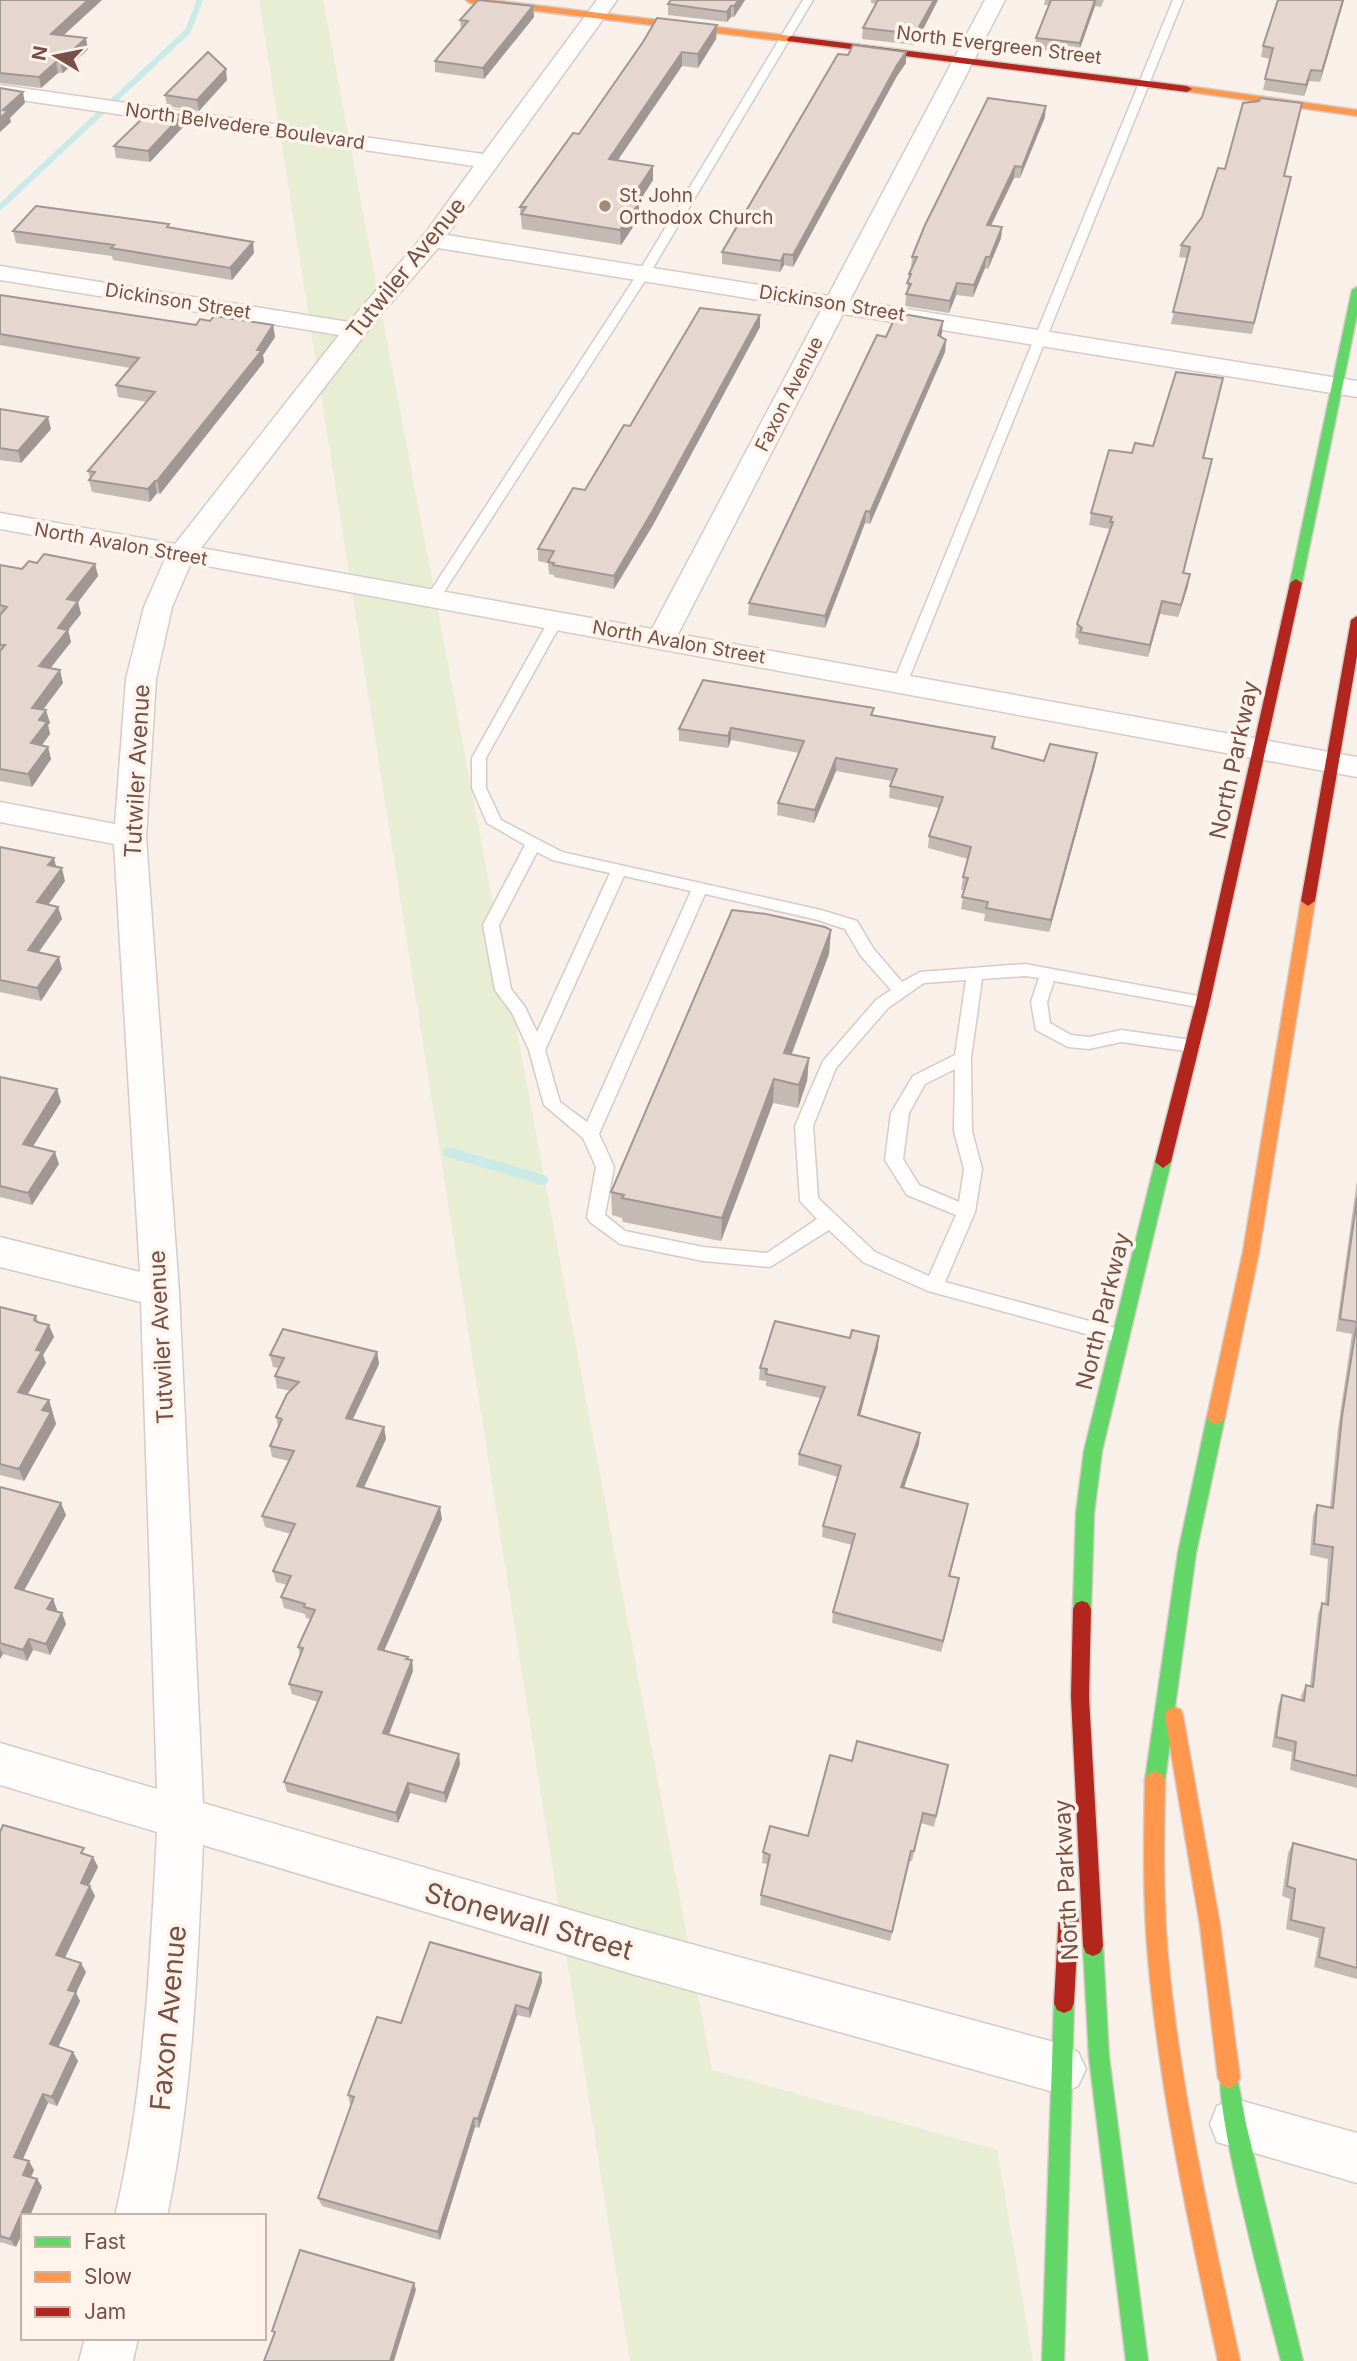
<svg xmlns="http://www.w3.org/2000/svg" width="1357" height="2361" font-family="Inter,sans-serif">
  <style>
    .green { fill: #e7eed3 }
    .lines { fill: none; stroke-linecap: round; stroke-linejoin: round }
    .stream-far1 { stroke: #caeae8; stroke-width: 6 }
    .stream { stroke: #caeae8; stroke-width: 10 }
    .lane-casing { stroke: #d6cbc6; stroke-width: 3 }
    .street-casing { stroke: #d6cbc6; stroke-width: 3 }
    .fast-casing { stroke: #d7cbc6; stroke-width: 3 }
    .slow-casing { stroke: #d7cbc6; stroke-width: 3 }
    .jam-casing { stroke: #d7cbc6; stroke-width: 3 }
    .lane { fill: #fefdfc; fill-rule: evenodd }
    .street { fill: #fefdfc; fill-rule: evenodd }
    .fast { fill: #63d668; fill-rule: evenodd }
    .slow { fill: #ff974d; fill-rule: evenodd }
    .jam { fill: #b3261e; fill-rule: evenodd }
    .wall { fill: #c5b9b3 }
    .shaded-wall { fill: #a09692 }
    .building { fill: #e5d7d0; stroke: #a09692; stroke-width: 2 }
    .poi-dot { fill: #a48980; stroke: #fff4eb; stroke-width: 2.5 }
    .labels { text-anchor: middle; dominant-baseline: central; stroke-width: 7; stroke-linejoin: round; paint-order: stroke }
    .far-street-label { font-size: 19px; fill: #775147; stroke: #fff4eb }
    .far-poi-label { font-size: 19px; fill: #775147; stroke: #fff4eb; text-anchor: start }
    .street-label { font-size: 23px; fill: #775147; stroke: #fff4eb }
    .near-street-label { font-size: 28px; fill: #775147; stroke: #fff4eb }
  </style>
  <rect width="100%" height="100%" fill="#f8f0e9"/>
  <!-- green -->
  <path class="green" d="M259,0H323L712,2070L997,2150L1033,2361H630Z"/>
  <g class="lines">
    <!-- stream-far1 -->
    <path class="stream-far1" d="M0,207L188,31L200,0"/>
    <!-- stream -->
    <path class="stream" d="M448,1152L543,1180"/>
    <!-- lane casing -->
    <g class="lane-casing">
      <path id="lane" d="M803,0H813L650,273L440,598L433,602L428,601L426,598L638,273Z
        M1173,0H1183L907,683L905,686H895L893,683Z
        M556,616L563,620L486,758V788L501,820L562,852L821,910L857,921L873,948L902,982L920,972L1025,964L1209,998L1211,1002L1209,1006L1203,1008L1054,981L1047,1002L1050,1023L1071,1035L1089,1037L1121,1030L1192,1040L1200,1046L1192,1052L1121,1042L1089,1049L1068,1047L1036,1030L1031,1002L1039,978L1025,976L982,979L971,1058L972,1131L982,1169L975,1212L945,1282L1119,1329L1126,1331L1128,1336L1126,1341L1119,1343L928,1291L863,1262L829,1230L770,1267L703,1261L620,1244L590,1222L587,1217L596,1167L583,1138L544,1105L529,1050L512,1013L495,990L483,925L525,845L487,823L472,788V758L549,620ZM537,852L552,860L610,873L537,1032L525,1007L511,989L499,925ZM624,876L691,891L587,1122L560,1102L545,1050ZM705,894L818,920L845,929L861,956L891,990L876,1000L823,1061L795,1126L800,1201L817,1219L767,1253L703,1247L625,1231L605,1215L614,1167L599,1134ZM966,980L955,1055L913,1076L891,1113L885,1160L907,1195L956,1215L929,1276L875,1252L818,1198L813,1126L836,1068L888,1008L924,983ZM955,1069L954,1131L964,1169L959,1202L919,1185L903,1159L909,1113L925,1084Z"/>
    </g>
    <!-- street casing -->
    <g class="street-casing">
      <path id="street" d="M597,0H617L447,235L828,296L985,0H1005L850,300L1357,381V397L843,314L678,634L1357,757V777L191,563L172,607L156,679L146,837L179,1292L203,1803L632,1928L1061,2044L1078,2052L1086,2069L1078,2086L1061,2094L632,1974L203,1845C197,1970 193,2094 167,2216H115C145,2090 150,1961 157,1832L0,1785V1743L157,1789L141,1302L0,1267V1237L140,1272L114,844L0,822V802L115,824L126,679L144,607L165,559L0,529V513L175,544L339,335L0,280V266L349,322L424,235L474,166L0,97V85L483,154ZM438,248L821,310L652,629L201,548L373,324Z
        M1235,2099L1357,2133V2183L1217,2142L1210,2124L1217,2106Z
        M85,2338H138L133,2361H79Z"/>
    </g>
    <!-- fast casing -->
    <g class="fast-casing">
      <path id="fast" d="M1357,287V315L1302,583L1296,587L1290,583L1352,290Z
        M1163,1156L1171,1162L1102,1451L1094,1513L1091,1609L1088,1615L1082,1617L1076,1615L1073,1609L1076,1513L1084,1451L1155,1162Z
        M1216,1410L1222,1412L1225,1417L1196,1553L1165,1780L1162,1786L1155,1789L1148,1786L1145,1780L1178,1553L1207,1417L1210,1412Z
        M1093,1936L1100,1939L1103,1946L1109,2057L1148,2361H1126L1089,2057L1083,1946L1086,1939Z
        M1064,1993L1071,1996L1074,2003L1064,2361H1042L1054,2003L1057,1996Z
        M1229,2067L1236,2071L1246,2124L1303,2361H1281C1270,2317 1210,2098 1222,2071Z"/>
    </g>
    <!-- slow casing -->
    <g class="slow-casing">
      <path id="slow" d="M466,0H491L791,36L795,39L791,42L470,3Z
        M1187,86L1357,110V116L1184,91L1182,89Z
        M1308,896L1315,901L1259,1252L1225,1417L1222,1422L1216,1424L1210,1422L1207,1417L1243,1252L1301,901Z
        M1174,1707L1181,1710L1183,1716L1220,1925L1240,2078L1236,2085L1229,2089L1222,2085L1218,2078L1200,1925L1165,1716L1167,1710Z
        M1155,1771L1162,1774L1165,1780C1164,1835 1163,1891 1167,1946C1179,2086 1211,2224 1240,2361H1218C1189,2224 1158,2086 1147,1945C1143,1890 1144,1835 1145,1780L1148,1774Z"/>
    </g>
    <!-- jam casing -->
    <g class="jam-casing">
      <path id="jam" d="M791,36L1187,86L1192,89L1187,92L788,41L787,39Z
        M1296,579L1302,583L1210,1002L1171,1162L1163,1168L1155,1162L1196,1002L1290,583Z
        M1357,616V656L1315,901L1308,906L1301,901L1351,620Z
        M1082,1601L1088,1603L1091,1609L1089,1697L1103,1946L1100,1953L1093,1956L1086,1953L1083,1946L1071,1697L1073,1609L1076,1603Z
        M1069,1902L1076,1905L1079,1912L1074,2003L1071,2010L1064,2013L1057,2010L1054,2003L1059,1912L1062,1905Z"/>
    </g>
    <!-- lane -->
    <use href="#lane" class="lane"/>
    <!-- street -->
    <use href="#street" class="street"/>
    <!-- fast -->
    <use href="#fast" class="fast"/>
    <!-- slow -->
    <use href="#slow" class="slow"/>
    <!-- jam -->
    <use href="#jam" class="jam"/>
  </g>
  <!-- wall -->
  <path class="wall" d="M0,0L63,35L88,49L63,73H58L41,88L0,83Z
    M745,0L734,17H731L727,22L668,15V4Z
    M871,0H938L915,45L862,39L863,28L876,4L871,3Z
    M1045,0H1104L1101,7L1095,6L1078,54L1035,49L1036,38L1049,5H1044Z
    M1278,0H1344L1320,82L1309,81L1304,96L1263,90L1270,59L1261,57L1263,46Z
    M533,6L534,17L484,79L435,72V61L461,30L460,20Z
    M717,25L716,39L698,68L682,66L618,160L653,180L638,203L639,218L621,245L522,229L520,207L579,134Z
    M906,52V63L897,76L793,267L784,265L780,272L722,264V252L848,55Z
    M227,80L199,111L167,106L165,95Z
    M1300,115L1284,176L1288,188L1252,334L1171,324L1187,258L1179,257L1181,245L1202,217L1225,169Z
    M1045,117L1020,178H1014L991,225L1002,227L1001,238L988,269L985,268L973,297L956,295L949,313L905,306L909,274L911,268L912,257Z
    M184,126L150,162L116,158L114,146Z
    M170,228L254,253L232,280L113,260L112,256L16,243L13,231Z
    M0,295L196,325L210,321L273,325L275,337L263,355L264,362L160,494L157,493L150,502L92,492L89,480L90,479L88,471L147,402L118,397L116,385L130,368L0,345Z
    M760,315V327L653,525L614,589L554,577V575L549,574L548,563L538,561V549L585,490L630,426Z
    M942,333L941,337L946,340L945,352L870,524L865,523L825,628L748,615L749,603L886,337Z
    M1220,390L1204,458L1212,459L1184,573L1188,586L1178,617L1160,614L1148,657L1078,644L1079,640L1075,637L1077,624L1109,529L1089,525L1091,513L1132,453L1153,446Z
    M0,409L51,429L21,463L0,460Z
    M37,563L95,564L98,576L78,602L81,614L68,630L71,642L50,668L63,683L43,710L50,723L48,725L50,734L42,745L48,747L51,759L32,787L0,781V565L22,569Z
    M873,715L995,737L994,749L1044,761L1095,765L1049,932L984,921L985,914L961,909L964,890H961L963,877L968,859L928,848L929,836L939,808L889,798L890,786L892,781L836,771L814,823L777,815L778,803L799,753L731,740L728,748L679,741V729Z
    M0,847L56,867L65,881L48,905L58,907L62,919L38,953L62,969L41,1001L0,992Z
    M831,930L829,954L792,1054L809,1058L807,1081L798,1108L773,1103L721,1241L623,1222L622,1218L612,1215L611,1192Z
    M0,1077L57,1089L61,1102L33,1146L59,1164L32,1205L0,1197Z
    M1357,1180V1788L1290,1770L1292,1752L1272,1747L1278,1706L1282,1695L1301,1701V1696L1306,1685L1310,1686L1318,1614L1322,1603L1325,1604L1328,1559L1310,1555L1313,1516L1317,1505L1330,1507L1338,1428L1352,1334L1336,1331Z
    M0,1307L36,1316L39,1323L49,1325L54,1337L43,1355L46,1363L27,1394L49,1400L56,1424L24,1481L0,1475Z
    M878,1348L860,1415L920,1433L919,1444L904,1488L968,1504L950,1576L959,1578L941,1652L832,1623L833,1612L852,1545L822,1537L823,1526L838,1477L798,1465L799,1454L820,1398L766,1386V1381L759,1380L760,1368Z
    M377,1352L379,1364L353,1419L384,1427L386,1439L364,1488L442,1519L384,1651L412,1660L413,1671L389,1735L460,1764L446,1803L410,1793L398,1823L287,1792L284,1782L318,1702L292,1694L289,1684L300,1655L298,1647L311,1619L306,1618L305,1614L284,1608L281,1597L287,1585L276,1582L273,1571L291,1534L265,1527L262,1516L289,1461L272,1457L270,1446L278,1427L276,1417L290,1391L277,1388L275,1376L279,1368L273,1367L270,1355Z
    M0,1487L66,1515L24,1591L53,1599L57,1610L56,1612L66,1624L50,1655L33,1650L27,1661L3,1654L0,1659Z
    M852,1761L948,1765L934,1827L921,1823L912,1861H910L890,1941L760,1905L761,1895L768,1864L762,1863L763,1852L808,1836Z
    M0,1832L93,1857L98,1867L89,1885L95,1896L65,1958L86,1972L76,1993L80,2001L58,2047L78,2061L57,2106L48,2103L23,2159L34,2170L31,2177L37,2179L42,2187L16,2247L1,2242L0,2244Z
    M1293,1843L1357,1860V1979L1314,1967L1319,1938L1286,1929L1290,1899L1282,1896L1288,1853Z
    M541,1973L542,1982L530,2018L517,2015L479,2128L475,2127L440,2240L322,2206L318,2198L352,2104H350L348,2095L401,2023Z"/>
  <!-- shaded-wall -->
  <path class="shaded-wall" d="M88,0H102L53,45L51,34Z
    M739,0H745L734,17V6Z
    M934,0H938L915,45V34Z
    M1095,0H1096L1095,6L1078,54L1080,43Z
    M1343,0H1344L1320,82L1322,71Z
    M533,6L534,17L484,79L483,68Z
    M731,6V17L727,22V12Z
    M717,25L716,39L698,68V54Z
    M86,38L88,49L63,73L60,62Z
    M682,52V66L609,173V159Z
    M906,52V63L897,76L793,267V255L897,65Z
    M56,62L58,73L41,88L39,77Z
    M226,69L227,80L199,111L197,100Z
    M1311,70L1309,81L1304,96L1306,85Z
    M23,92L25,103L10,118L11,122L0,132V118L3,110Z
    M1046,106L1045,117L1020,178L1022,167Z
    M182,115L184,126L150,162L148,151Z
    M653,166V180L637,205L639,203V218L621,245L620,230L629,202Z
    M1015,166L1014,178L986,236L987,225Z
    M1002,227L1001,238L988,269L990,257Z
    M253,242L254,253L232,280L230,268Z
    M784,254V265L780,272L781,261Z
    M986,257L985,268L973,297L974,285Z
    M957,283L956,295L949,313L950,301Z
    M760,315V327L653,525L614,589V576Z
    M943,321L942,333L937,347L938,335Z
    M273,325L275,337L263,355L264,362L160,494L157,481L257,350Z
    M946,340L945,352L870,524V512Z
    M48,417L51,429L21,463L18,451Z
    M155,481L157,493L150,502L148,489Z
    M866,511L865,523L825,628V616Z
    M95,564L98,576L78,602L81,614L68,630L71,642L42,679L39,666L58,628L67,599Z
    M1190,574L1188,586L1178,617L1181,605Z
    M1162,601L1160,614L1148,657L1150,645Z
    M60,670L63,683L35,720L32,708Z
    M46,710L50,723L48,725L50,734L34,756L31,743L39,720Z
    M731,728V740L728,748V736Z
    M48,747L51,759L32,787L28,774Z
    M1097,753L1095,765L1049,932L1051,920Z
    M836,758V771L814,823L815,810Z
    M54,858L57,870L48,865Z
    M62,868L65,881L41,915L37,902Z
    M58,907L62,919L31,963L28,950Z
    M831,930L829,954L783,1076L784,1053Z
    M59,957L62,969L41,1001L37,988Z
    M809,1058L807,1081L798,1108L799,1085Z
    M774,1079L773,1103L721,1241L722,1218Z
    M57,1089L61,1102L27,1156L23,1144Z
    M55,1152L59,1164L32,1205L28,1193Z
    M49,1325L54,1337L43,1355L46,1363L22,1404L18,1392L36,1350Z
    M879,1336L878,1348L857,1427L858,1415Z
    M377,1352L379,1364L348,1429L346,1418Z
    M49,1400L56,1424L24,1481L19,1469L42,1410Z
    M384,1427L386,1439L359,1498L357,1486Z
    M920,1433L919,1444L900,1499L901,1487Z
    M61,1503L66,1515L19,1599L15,1588Z
    M968,1504L966,1515L947,1587L949,1576Z
    M440,1507L442,1519L380,1660L378,1649Z
    M959,1578L957,1589L941,1652L943,1641Z
    M53,1599L57,1610L52,1620L47,1609Z
    M62,1613L66,1624L50,1655L46,1644Z
    M29,1639L33,1650L27,1661L23,1650Z
    M0,1648L3,1654L0,1659Z
    M408,1657L409,1666L412,1660L413,1671L385,1744L383,1733Z
    M459,1754L460,1764L446,1803L444,1793Z
    M408,1783L410,1793L398,1823L396,1813Z
    M93,1857L98,1867L85,1893L81,1883Z
    M90,1886L95,1896L61,1965L56,1955Z
    M81,1963L86,1972L76,1993L80,2001L55,2054L50,2044L68,1990Z
    M541,1973L542,1982L530,2018L529,2009Z
    M516,2005L517,2015L479,2128L478,2119Z
    M73,2052L78,2061L57,2106L52,2097Z
    M43,2094L48,2103L20,2165L14,2157Z
    M474,2118L475,2127L440,2240L438,2232Z
    M29,2161L34,2170L28,2183L23,2175Z
    M37,2179L42,2187L30,2216H23V2231L16,2247L10,2239Z
    M414,2283L416,2290L394,2361H390Z"/>
  <!-- building -->
  <path class="building" d="M0,0H88L51,34L86,38L60,62H56L39,77L0,73Z
    M478,0L533,6L483,68L435,61L468,21L460,20Z
    M671,0H739L734,6H731L727,12L668,4Z
    M878,0H934L915,34L863,28Z
    M1051,0H1095L1080,43L1036,38Z
    M1278,0H1343L1322,71L1311,70L1306,85L1265,79L1273,48L1263,46Z
    M657,18L717,25L698,54L682,52L609,159L653,166L629,202L639,203L620,230L521,214L526,207H520L573,133L579,134L643,42Z
    M853,45L906,52L897,65L793,255L784,254L781,261L722,252L838,54L848,55Z
    M208,52L226,69L197,100L165,95Z
    M0,88L23,92L3,110L8,111L0,118Z
    M988,98L1046,106L1022,167L1015,166L987,225L1002,227L990,257H986L974,285L957,283L950,301L906,294L911,284L907,283L911,274H909L917,257H912L925,225Z
    M1260,98L1302,103L1284,176L1291,177L1254,323L1173,312L1190,247L1181,245L1202,217L1218,168L1225,169L1243,103L1259,101Z
    M150,111L182,115L148,151L114,146Z
    M36,206L169,224L167,227L253,242L230,268L111,248L114,245L13,231Z
    M0,295L196,325L200,319L210,321L214,316L273,325L257,350H262L157,481H155L148,489L89,480L95,472L88,471L155,392L116,385L139,358L0,334Z
    M700,308L760,315L652,512L614,576L553,565L554,563L548,562L554,551L538,549L573,488L585,490L624,425L630,426Z
    M897,313L943,321L938,335L946,340L870,512L866,511L825,616L749,603L877,335L886,337Z
    M1176,372L1223,378L1203,458L1212,459L1183,573L1190,574L1181,605L1162,601L1150,645L1080,632L1082,628L1077,624L1113,522H1110L1112,517L1091,513L1109,450L1132,453L1135,443L1153,446Z
    M0,409L48,417L18,451L0,448Z
    M44,554L95,564L67,599L78,601L58,628L68,630L39,666L60,670L32,708L46,710L39,720L47,722L31,743L48,747L28,774L0,769V651L5,645H0V615L7,607L0,605V565L22,569L29,561L37,563Z
    M703,680L874,708L871,715L995,737L992,748L1044,761L1050,744L1097,753L1051,920L986,908L988,902L962,897L968,878L963,877L971,847L929,836L943,797L890,786L897,769L836,758L815,810L778,803L804,741L731,728L728,736L679,729Z
    M0,847L54,858L48,865L62,868L37,902L58,907L28,950L59,957L37,988L0,980Z
    M732,910L766,914L825,927L831,930L784,1053L809,1058L799,1085L774,1079L722,1218L622,1198L624,1195L611,1192Z
    M0,1077L57,1089L23,1144L55,1152L28,1193L0,1186Z
    M1357,1198V1776L1294,1760L1296,1742L1276,1737L1282,1695L1304,1701L1306,1685L1313,1687L1322,1603L1328,1605L1333,1547L1314,1544L1317,1505L1333,1508L1342,1416L1357,1322L1340,1319Z
    M0,1307L36,1316L34,1320L37,1322L49,1325L36,1350L42,1351L18,1392L49,1400L42,1410L51,1412L19,1469L0,1464Z
    M775,1321L850,1338L852,1330L879,1336L858,1415L920,1433L901,1487L968,1504L949,1576L959,1578L943,1641L833,1612L855,1534L823,1526L841,1466L799,1454L825,1387L766,1374L767,1369L760,1368Z
    M283,1329L377,1352L346,1418L384,1427L357,1486L440,1507L378,1649L408,1657L406,1659L412,1660L383,1733L459,1754L444,1793L408,1783L396,1813L284,1782L322,1692L289,1684L303,1648L298,1647L315,1610L304,1607L305,1604L281,1597L291,1576L273,1571L295,1524L262,1516L294,1451L270,1446L282,1419L276,1417L287,1394L299,1382L275,1376L284,1358L270,1355Z
    M0,1487L61,1503L15,1588L53,1599L47,1609L62,1613L46,1644L29,1639L23,1650L0,1643Z
    M857,1741L948,1765L936,1816L923,1813L914,1851H911L892,1932L761,1895L770,1855L763,1852L770,1826L808,1836L830,1755L852,1761Z
    M3,1825L84,1848L81,1853L93,1857L81,1883L90,1886L56,1955L81,1963L68,1990L76,1992L50,2044L73,2052L52,2097L43,2094L14,2157L29,2161L23,2175L37,2179L10,2239L0,2236V1832Z
    M1293,1843L1357,1860V1968L1319,1957L1324,1928L1291,1920L1295,1889L1287,1886Z
    M430,1942L541,1973L529,2009L516,2005L478,2119L474,2118L438,2232L318,2198L354,2097L348,2095L377,2017L401,2023Z
    M300,2250L414,2283L390,2361H264L275,2332L272,2331Z"/>
  <!-- markers -->
  <circle class="poi-dot" cx="605" cy="206" r="7"/>
  <g class="labels">
    <!-- far-street labels -->
    <g class="far-street-label">
      <text transform="translate(999 45) rotate(7)">North Evergreen Street</text>
      <text transform="translate(245 126) rotate(8)">North Belvedere Boulevard</text>
      <text transform="translate(178 301) rotate(9)">Dickinson Street</text>
      <text transform="translate(832 303) rotate(9)">Dickinson Street</text>
      <text transform="translate(789 394) rotate(-63)">Faxon Avenue</text>
      <text transform="translate(121 544) rotate(10)">North Avalon Street</text>
      <text transform="translate(679 642) rotate(10)">North Avalon Street</text>
    </g>
    <!-- far-poi labels -->
    <g class="far-poi-label">
      <text x="619" y="195">St. John<tspan x="619" dy="22">Orthodox Church</tspan></text>
    </g>
    <!-- street labels -->
    <g class="street-label">
      <text transform="translate(406 268) rotate(-51)">Tutwiler Avenue</text>
      <text transform="translate(1234 760) rotate(-78)">North Parkway</text>
      <text transform="translate(137 771) rotate(-87)">Tutwiler Avenue</text>
      <text transform="translate(1103 1311) rotate(-76)">North Parkway</text>
      <text transform="translate(161 1337) rotate(-93)">Tutwiler Avenue</text>
      <text transform="translate(1066 1880) rotate(-93)">North Parkway</text>
    </g>
    <!-- near-street labels -->
    <g class="near-street-label">
      <text transform="translate(529 1921) rotate(16)">Stonewall Street</text>
      <text transform="translate(168 2018) rotate(-85)">Faxon Avenue</text>
    </g>
  </g>
  <!-- legend -->
  <rect x="21" y="2214" width="245" height="126" fill="#fff4eb" stroke="#c9b3a9" stroke-width="2"/>
  <rect x="35" y="2237" width="35" height="10" fill="#63d668" stroke="#c9b3a9" stroke-width="2"/>
  <text x="84" y="2249" font-size="21" fill="#775147">Fast</text>
  <rect x="35" y="2272" width="35" height="10" fill="#ff974d" stroke="#c9b3a9" stroke-width="2"/>
  <text x="84" y="2284" font-size="21" fill="#775147">Slow</text>
  <rect x="35" y="2307" width="35" height="10" fill="#b3261e" stroke="#c9b3a9" stroke-width="2"/>
  <text x="84" y="2319" font-size="21" fill="#775147">Jam</text>
  <!-- north arrow -->
  <g transform="translate(56 56) rotate(280)" stroke="#fff4eb" stroke-width="5" paint-order="stroke">
  <path d="M0-5L12 26L0 18L-12 26Z" fill="#775147"/>
  <text y="-10" font-size="19" font-weight="bold" text-anchor="middle" fill="#775147">N</text>
  </g>
</svg>
